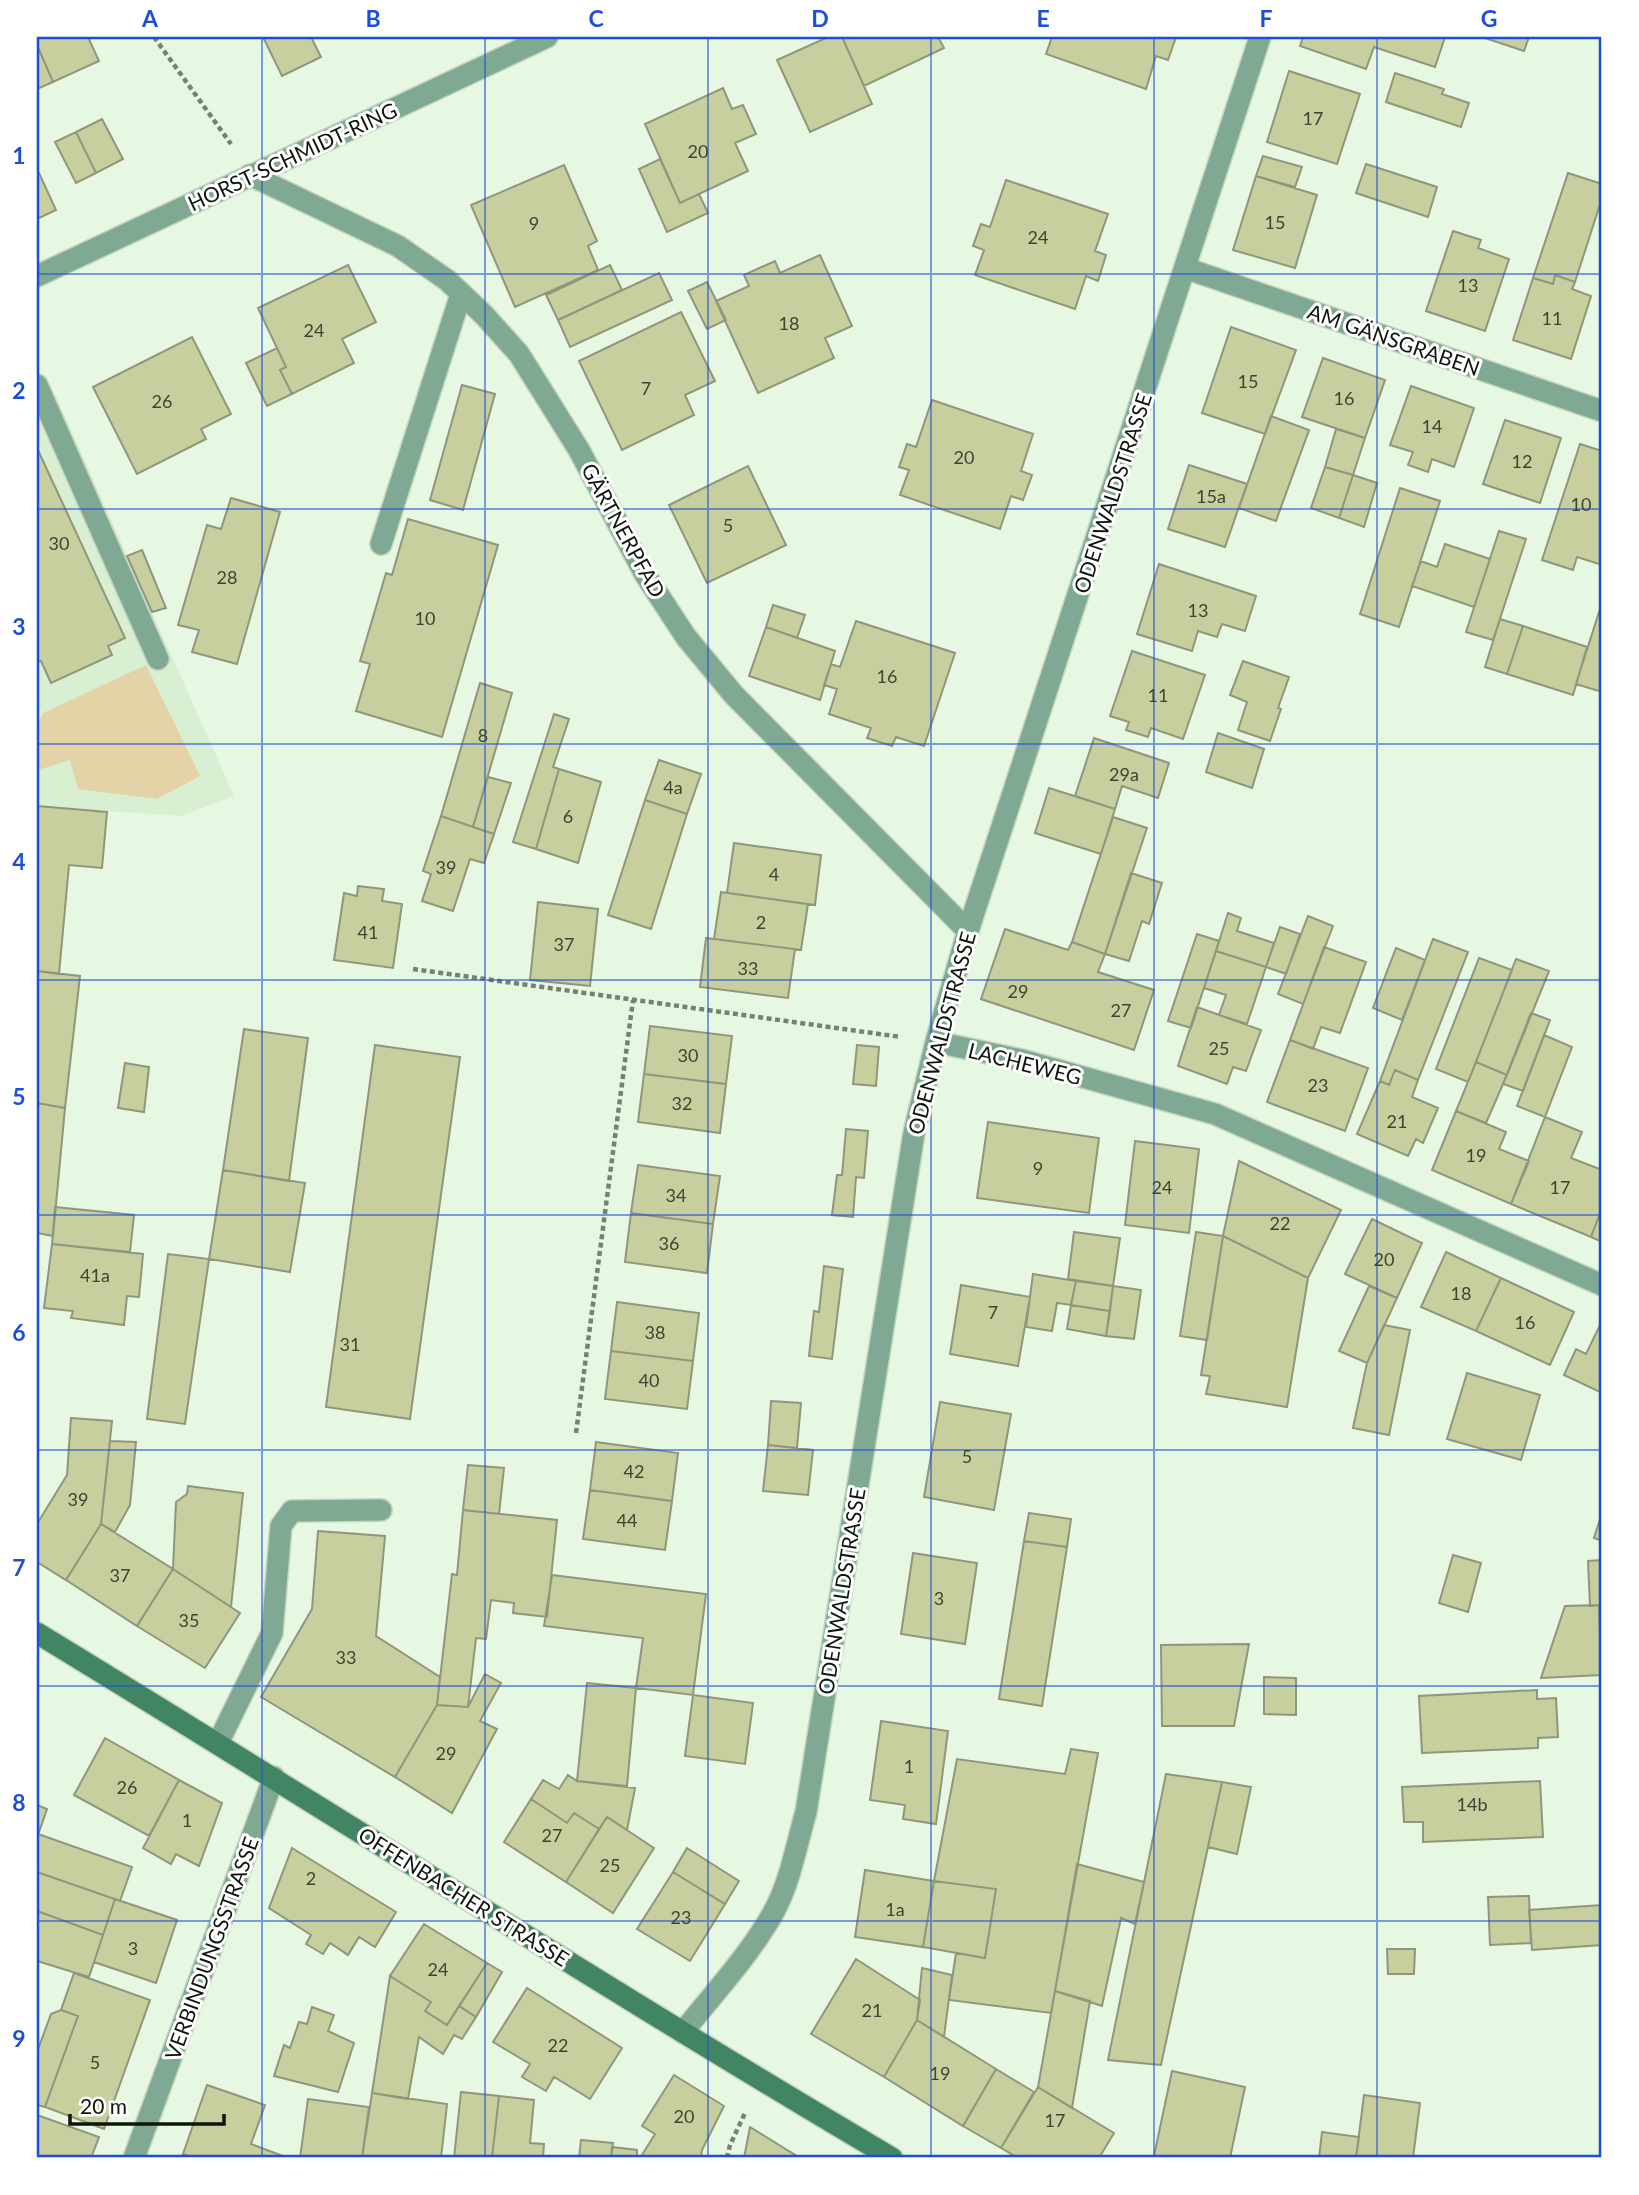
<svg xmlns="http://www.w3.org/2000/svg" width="1639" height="2195" font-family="Lato,sans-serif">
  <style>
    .built { fill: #d8efd1 }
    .green { fill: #e3d3a6 }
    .building { fill: #c7cf9e; stroke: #91957c; stroke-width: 2 }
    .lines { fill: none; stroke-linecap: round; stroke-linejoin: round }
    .lane-casing { stroke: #c4d4bf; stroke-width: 24 }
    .street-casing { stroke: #c4d4bf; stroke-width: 24 }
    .secondary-casing { stroke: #c4d4bf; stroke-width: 24 }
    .path { stroke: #768172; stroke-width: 4.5; stroke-dasharray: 5 3.5; stroke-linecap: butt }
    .lane { stroke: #7fa993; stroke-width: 21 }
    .street { stroke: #7fa993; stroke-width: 21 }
    .secondary { stroke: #428565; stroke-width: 21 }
    .grid { fill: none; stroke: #1d4ed8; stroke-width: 2; stroke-opacity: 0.55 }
    .labels { text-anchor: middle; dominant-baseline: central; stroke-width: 6; stroke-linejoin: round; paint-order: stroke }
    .number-label { font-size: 18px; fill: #3d4431 }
    .street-label { font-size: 21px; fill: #0f150d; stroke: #fff }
    .neatline { fill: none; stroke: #1d4ed8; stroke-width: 2.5 }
    .grid-label { font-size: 23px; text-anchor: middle; font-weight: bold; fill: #1d4ed8 }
  </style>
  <rect width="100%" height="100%" fill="#e6f8e1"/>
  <!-- built -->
  <path class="built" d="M55,394L234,796L181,816L37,806V404Z"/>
  <!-- green -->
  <path class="green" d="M146,665L200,776L157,799L78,789L70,760L38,770L37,725L43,713Z"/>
  <!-- building -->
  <path class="building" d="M37,37H88L99,61L53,82L37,45Z
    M263,37H311L321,57L282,76Z
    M828,37H842L872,104L810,132L777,60Z
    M842,37H938L944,48L864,86Z
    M1052,37H1176L1168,60L1156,56L1146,89L1046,54Z
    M1303,37H1445L1435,67L1374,47L1366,69L1300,46Z
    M1482,37H1529L1524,51Z
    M37,45L53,82L37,89Z
    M1289,71L1360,94L1337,164L1267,142Z
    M1395,73L1444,89L1442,94L1469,103L1461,127L1386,102Z
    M723,88L732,109L743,105L756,134L735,143L748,171L680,203L645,124Z
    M102,119L123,159L96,173L76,132Z
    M76,132L96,173L76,183L55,142Z
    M1263,156L1302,167L1295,187L1256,176Z
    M660,159L680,203L699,194L708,213L667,232L639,169Z
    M1366,164L1437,187L1428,217L1356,193Z
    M564,165L597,241L588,246L598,270L515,307L471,205Z
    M39,173L56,210L37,219V174Z
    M1568,173L1602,184V198L1575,282L1555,275L1553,284L1533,278Z
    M1256,176L1317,195L1295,268L1233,250Z
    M1006,180L1108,214L1095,251L1106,255L1098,281L1086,276L1075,309L975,275L984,250L973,246L981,224L990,227Z
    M1453,231L1481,240L1478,248L1509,259L1485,331L1426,311Z
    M820,255L852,326L825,338L834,358L758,393L716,301L749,286L744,275L775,261L780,273Z
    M348,265L376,322L342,339L354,363L292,394L280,370L286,367L258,308Z
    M610,265L622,290L558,320L546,295Z
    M659,273L672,300L570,347L558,320Z
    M1555,275L1575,282L1572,289L1591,296L1571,359L1513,340L1533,278L1553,284Z
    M707,282L726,320L707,329L688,291Z
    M681,312L715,381L685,395L694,415L622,450L579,361Z
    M1231,327L1296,350L1265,434L1202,413Z
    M192,337L231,414L201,429L206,439L137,474L93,387Z
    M277,348L286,367L280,370L292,394L267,406L246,363Z
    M1323,358L1385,380L1365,438L1302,417Z
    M462,385L495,394L463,510L430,500Z
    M1411,386L1474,408L1454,467L1432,459L1428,472L1408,465L1413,452L1390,445Z
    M932,400L1033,434L1021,471L1032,475L1023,500L1011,496L1000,529L900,495L909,470L899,467L907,444L916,447Z
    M1271,416L1309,430L1276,521L1239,508Z
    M1505,420L1561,438L1540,503L1483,484Z
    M1336,429L1365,438L1353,475L1325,467Z
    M1580,444L1602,451V565L1577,557L1573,570L1542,560Z
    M37,448L125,638L108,646L112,655L51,683L41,661L37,662Z
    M1189,465L1247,484L1225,547L1168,529Z
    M748,466L786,545L707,583L669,505Z
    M1325,467L1353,475L1339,518L1311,508Z
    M1353,475L1377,483L1364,527L1339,518Z
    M1400,488L1440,501L1399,627L1360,614Z
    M231,498L280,512L237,664L192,652L199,630L178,625L207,525L221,529Z
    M408,519L498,545L442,737L356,711L370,664L360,661L386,573L392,575Z
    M1499,531L1526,539L1493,640L1466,632Z
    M1445,544L1490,559L1474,607L1412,586L1421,561L1437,567Z
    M142,550L166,608L152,612L127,556Z
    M1159,564L1256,596L1245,631L1222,624L1217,637L1198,631L1192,651L1137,634Z
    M773,605L805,615L797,638L766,627Z
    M1600,609L1602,610V692L1576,684Z
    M1500,619L1523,626L1507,674L1485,667Z
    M856,621L955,653L924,746L896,737L892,746L867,738L871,728L829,714L837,689L824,685L831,664L840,667Z
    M1523,626L1587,647L1573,695L1507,674Z
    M766,627L835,651L820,700L749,676Z
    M1132,651L1205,675L1183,739L1151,728L1148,737L1126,730L1129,722L1110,716Z
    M1243,661L1289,677L1278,708L1281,709L1270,741L1238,730L1247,702L1230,695Z
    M480,683L512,693L473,827L441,816Z
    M554,714L569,719L553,767L559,769L536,849L513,842Z
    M1218,733L1264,749L1252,788L1206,772Z
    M1094,738L1169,763L1158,798L1122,786L1115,809L1075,796Z
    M659,760L701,774L687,814L645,800Z
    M559,769L601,782L578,863L536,849Z
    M488,777L511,783L494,834L473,827Z
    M1049,788L1115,809L1101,854L1035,833Z
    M645,800L687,814L651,929L608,915Z
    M37,806L107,812L102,868L69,865L59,974L37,971Z
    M441,816L494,834L484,863L470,859L453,911L422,901L431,874L423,871Z
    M1113,817L1147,828L1105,954L1072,942Z
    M734,843L821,855L815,905L727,893Z
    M1131,873L1162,883L1149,924L1142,921L1129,961L1105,954Z
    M358,886L384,889L382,901L402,904L393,968L334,960L344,893L357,896Z
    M721,892L808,904L801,950L714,939Z
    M538,902L598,909L590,986L530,980Z
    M1228,913L1241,918L1237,931L1274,943L1266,967L1216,951Z
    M1308,916L1333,926L1303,1004L1278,994Z
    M1280,927L1300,934L1286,974L1266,967Z
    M1005,929L1068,950L1072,942L1105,954L1098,972L1154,990L1134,1050L981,999Z
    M1197,934L1219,941L1191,1028L1168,1021Z
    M706,938L795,949L788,998L700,987Z
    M1433,939L1468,952L1418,1080L1395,1070L1389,1085L1380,1081Z
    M1324,947L1366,962L1340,1033L1321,1027L1313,1049L1290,1040Z
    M1396,948L1425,960L1402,1020L1373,1008Z
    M1216,951L1266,967L1247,1024L1219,1015L1226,995L1204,988Z
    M1479,958L1512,970L1468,1082L1436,1069Z
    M1516,959L1549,971L1507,1075L1476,1062Z
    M37,971L80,976L65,1108L37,1103Z
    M1197,1007L1261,1030L1246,1071L1233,1067L1227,1084L1178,1066Z
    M1531,1013L1550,1020L1523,1091L1503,1084Z
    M650,1026L732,1036L726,1084L644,1074Z
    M244,1029L308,1038L289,1181L223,1170Z
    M1544,1035L1572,1047L1545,1117L1517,1106Z
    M1290,1040L1368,1068L1345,1131L1267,1102Z
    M375,1045L460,1057L410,1419L326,1407Z
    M857,1045L879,1047L876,1086L853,1084Z
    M1476,1062L1507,1075L1486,1123L1456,1111Z
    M125,1063L149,1067L144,1112L118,1108Z
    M1395,1070L1418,1080L1412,1097L1438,1108L1423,1143L1416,1139L1408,1156L1357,1134L1380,1081L1389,1085Z
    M644,1074L726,1084L720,1133L638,1122Z
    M37,1103L65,1108L53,1236L37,1233Z
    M1456,1111L1506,1132L1499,1149L1529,1161L1511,1204L1432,1170Z
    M1545,1117L1582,1132L1571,1158L1602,1170V1208L1591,1237L1511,1204Z
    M988,1122L1099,1138L1089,1213L977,1198Z
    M846,1129L868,1131L864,1178L856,1177L853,1217L832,1215L837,1175H842Z
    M1135,1141L1199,1149L1189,1233L1125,1225Z
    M1239,1161L1341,1210L1308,1278L1223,1236Z
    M638,1165L720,1176L713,1224L631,1213Z
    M223,1170L305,1183L290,1272L209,1259Z
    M55,1207L134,1215L130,1252L52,1244Z
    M1602,1208V1242L1591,1237Z
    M631,1213L713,1224L707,1273L625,1262Z
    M1372,1219L1422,1243L1397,1298L1345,1274Z
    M1074,1232L1120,1238L1113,1286L1068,1279Z
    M1196,1232L1223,1236L1207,1340L1180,1336Z
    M1223,1236L1308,1278L1287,1407L1206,1394L1210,1376L1201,1375Z
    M52,1244L143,1254L139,1297L127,1296L124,1325L71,1318L73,1311L44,1308Z
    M1446,1252L1501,1278L1476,1331L1421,1307Z
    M168,1254L209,1259L185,1424L147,1419Z
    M824,1266L843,1269L832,1359L809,1356L814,1311L819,1312Z
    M1033,1274L1076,1281L1071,1305L1057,1303L1052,1331L1026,1327Z
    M1501,1278L1574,1312L1550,1365L1476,1331Z
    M1076,1281L1113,1286L1110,1311L1071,1305Z
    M961,1285L1030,1297L1018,1366L950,1354Z
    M1113,1286L1141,1290L1134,1339L1106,1336Z
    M1369,1286L1397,1298L1367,1363L1339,1351Z
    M617,1302L699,1313L693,1361L611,1351Z
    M1071,1305L1110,1311L1106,1336L1067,1329Z
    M1601,1323H1602V1393L1564,1375L1576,1349L1586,1354Z
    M1384,1325L1410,1330L1389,1435L1353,1428L1367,1363Z
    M611,1351L693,1361L687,1409L605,1399Z
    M1467,1373L1540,1395L1521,1460L1447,1439Z
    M771,1401L801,1403L797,1448L768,1445Z
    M940,1402L1011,1414L994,1510L924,1497Z
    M71,1418L112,1421L101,1524L66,1580L37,1562V1524L67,1475Z
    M110,1441L136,1442L130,1505L115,1532L101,1524Z
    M596,1442L678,1453L672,1501L590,1490Z
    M768,1445L813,1450L808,1495L763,1491Z
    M468,1465L504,1468L499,1514L463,1510Z
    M188,1486L243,1493L231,1607L173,1569L176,1502L187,1494Z
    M590,1490L672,1501L665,1550L583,1539Z
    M463,1510L557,1520L547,1617L513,1613L514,1603L491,1600L486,1639L476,1638L468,1707L437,1705L452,1574L457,1575Z
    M1029,1513L1071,1519L1067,1547L1024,1541Z
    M1602,1513V1541L1594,1538Z
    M101,1524L173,1569L137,1626L66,1580Z
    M318,1531L385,1536L376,1636L440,1677L437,1705L395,1777L261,1697L312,1609Z
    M1024,1541L1067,1547L1042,1706L999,1699Z
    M913,1553L977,1563L965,1644L901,1634Z
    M1453,1555L1481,1563L1468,1612L1439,1603Z
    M1602,1560V1605L1590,1606L1588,1561Z
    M173,1569L240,1613L205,1668L137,1626Z
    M552,1575L706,1594L693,1695L636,1688L643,1638L544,1626Z
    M1599,1605L1601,1675L1541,1678L1565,1606Z
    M1249,1644L1234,1726H1162L1161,1645Z
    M485,1674L501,1683L480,1721L497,1729L452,1813L395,1777L437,1705L468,1707Z
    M1264,1677L1296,1678V1715L1264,1714Z
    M587,1683L636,1688L627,1786L577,1781Z
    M1537,1690V1699L1556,1698L1558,1737L1538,1738V1748L1422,1753L1419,1696Z
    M693,1695L753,1703L745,1764L685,1756Z
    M881,1721L948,1731L936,1824L903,1819L905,1805L870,1800Z
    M105,1738L179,1780L149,1836L74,1795Z
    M1071,1749L1098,1753L1051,2013L949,2000L956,1953L985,1958L996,1889L934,1881L957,1759L1065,1774Z
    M1166,1774L1222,1782L1161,2065L1108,2060Z
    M568,1775L577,1781L635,1788L627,1830L607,1817L599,1829L574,1813L567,1823L531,1799L543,1780L559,1789Z
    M179,1780L222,1803L199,1866L176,1854L171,1864L143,1848Z
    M1540,1781L1543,1837L1423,1842V1822H1404L1402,1787Z
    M1222,1782L1251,1787L1237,1854L1208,1847Z
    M531,1799L567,1823L574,1813L599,1829L566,1882L504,1842Z
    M37,1805L47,1809L37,1838Z
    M607,1817L654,1848L613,1913L566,1882Z
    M38,1834L132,1867L120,1901L37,1872Z
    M292,1848L396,1912L375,1947L359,1937L348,1955L330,1943L323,1954L306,1944L311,1935L269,1908Z
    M687,1848L739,1881L725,1904L673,1872Z
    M1077,1864L1144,1882L1135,1924L1121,1918L1102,2006L1055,1991Z
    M865,1870L934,1881L923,1947L855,1937Z
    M37,1872L115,1899L103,1935L37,1911Z
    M673,1872L725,1904L690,1961L637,1929Z
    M934,1881L996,1889L985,1958L923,1947Z
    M1529,1896L1531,1943L1490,1945L1488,1897Z
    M115,1899L177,1920L156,1983L94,1962Z
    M1602,1905V1945L1532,1950L1529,1910Z
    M37,1911L103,1935L89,1977L37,1961Z
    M424,1924L487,1963L447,2025L425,2011L431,2002L390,1976Z
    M1387,1949H1415L1414,1974H1388Z
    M856,1959L920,2000L917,2020L884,2077L811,2034Z
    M487,1963L502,1972L476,2017L459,2006Z
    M922,1968L952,1975L944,2037L917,2020Z
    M74,1973L150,2000L104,2129L45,2107L78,2016L61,2010Z
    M390,1976L431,2002L425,2011L447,2025L459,2006L476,2017L462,2039L454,2035L443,2054L419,2037L408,2099L372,2093Z
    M527,1988L622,2048L590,2099L554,2077L546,2091L522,2077L530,2064L493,2042Z
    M1055,1991L1090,2001L1072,2108L1038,2087Z
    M312,2007L334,2015L328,2031L354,2043L338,2092L274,2076L284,2045L290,2048L299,2022L307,2024Z
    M61,2010L78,2016L45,2107L37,2105V2052L51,2014Z
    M917,2020L996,2069L963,2126L884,2077Z
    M996,2069L1034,2092L1001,2148L963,2126Z
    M1172,2071L1245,2087L1230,2158H1158L1154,2156Z
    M674,2075L724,2106L702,2150L701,2158H648L642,2155L655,2134L642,2126Z
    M207,2085L265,2105L251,2144L288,2158H196L183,2154Z
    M1038,2087L1114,2133L1099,2158H1018L1001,2148Z
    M461,2092L499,2096L492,2158H454Z
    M372,2093L447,2104L441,2158H362Z
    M1364,2095L1420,2103L1413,2158H1356Z
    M499,2096L534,2100L530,2143L544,2144L543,2158H492Z
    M308,2099L369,2107L362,2158H300Z
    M37,2115L99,2137L91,2158H37Z
    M750,2127L800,2158H744Z
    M1322,2132L1359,2137L1356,2158H1319Z
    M581,2140L613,2143L611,2158H579Z
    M612,2147L637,2150V2158H611Z"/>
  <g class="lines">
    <!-- lane casing -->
    <g class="lane-casing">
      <path id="lane" d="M250,175L398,246L447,280L484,315L519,354L579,450L646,576L686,637L734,695L968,931
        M37,385L158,659
        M381,544L461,294
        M218,1743L272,1633L281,1526L292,1511L381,1510"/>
    </g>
    <!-- street casing -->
    <g class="street-casing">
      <path id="street" d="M1185,268L1602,411
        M37,276L547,37
        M936,1042L1022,1060L1215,1114L1602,1285
        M683,2032C713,1994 748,1957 772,1915C790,1884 796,1846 806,1812L914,1133L936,1042L968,931L1260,37
        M134,2158L274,1777"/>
    </g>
    <!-- secondary casing -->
    <g class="secondary-casing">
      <path id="secondary" d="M37,1633C323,1807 604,1988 892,2158"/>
    </g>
    <!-- path -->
    <path class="path" d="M154,37L231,144
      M413,969L901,1037
      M576,1433L633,1000
      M727,2158L730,2145L745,2113"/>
    <!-- lane -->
    <use href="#lane" class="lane"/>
    <!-- street -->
    <use href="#street" class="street"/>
    <!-- secondary -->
    <use href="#secondary" class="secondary"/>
  </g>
  <!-- grid -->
  <path class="grid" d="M262,37V2158M485,37V2158M708,37V2158M931,37V2158M1154,37V2158M1377,37V2158M37,274H1602M37,509H1602M37,744H1602M37,980H1602M37,1215H1602M37,1450H1602M37,1686H1602M37,1921H1602"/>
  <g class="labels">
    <!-- number labels -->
    <g class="number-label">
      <text x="1313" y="118">17</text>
      <text x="698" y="151">20</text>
      <text x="1275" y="222">15</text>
      <text x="534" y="223">9</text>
      <text x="1038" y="237">24</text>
      <text x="1468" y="285">13</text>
      <text x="1552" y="318">11</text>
      <text x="789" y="323">18</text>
      <text x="314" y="330">24</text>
      <text x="1248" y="381">15</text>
      <text x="646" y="388">7</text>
      <text x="1344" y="398">16</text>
      <text x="162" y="401">26</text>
      <text x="1432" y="426">14</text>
      <text x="964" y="457">20</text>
      <text x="1522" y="461">12</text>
      <text x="1211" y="496">15a</text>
      <text x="1581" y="504">10</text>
      <text x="728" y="525">5</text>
      <text x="59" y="543">30</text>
      <text x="227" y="577">28</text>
      <text x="1198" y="610">13</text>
      <text x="425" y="618">10</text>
      <text x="887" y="676">16</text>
      <text x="1158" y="695">11</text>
      <text x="483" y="735">8</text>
      <text x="1124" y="774">29a</text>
      <text x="673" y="787">4a</text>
      <text x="568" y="816">6</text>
      <text x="446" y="867">39</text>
      <text x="774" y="874">4</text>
      <text x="761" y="922">2</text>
      <text x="368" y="932">41</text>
      <text x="564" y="944">37</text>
      <text x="748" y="968">33</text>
      <text x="1018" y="991">29</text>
      <text x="1121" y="1010">27</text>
      <text x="1219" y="1048">25</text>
      <text x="688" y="1055">30</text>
      <text x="1318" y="1085">23</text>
      <text x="682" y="1103">32</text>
      <text x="1397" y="1121">21</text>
      <text x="1476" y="1155">19</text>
      <text x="1038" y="1168">9</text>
      <text x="1162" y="1187">24</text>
      <text x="1560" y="1187">17</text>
      <text x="676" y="1195">34</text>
      <text x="1280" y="1223">22</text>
      <text x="669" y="1243">36</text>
      <text x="1384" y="1259">20</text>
      <text x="95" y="1275">41a</text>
      <text x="1461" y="1293">18</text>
      <text x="993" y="1312">7</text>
      <text x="1525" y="1322">16</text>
      <text x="655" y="1332">38</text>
      <text x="350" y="1344">31</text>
      <text x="649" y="1380">40</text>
      <text x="967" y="1456">5</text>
      <text x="634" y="1471">42</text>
      <text x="78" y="1499">39</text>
      <text x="627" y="1520">44</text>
      <text x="120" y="1575">37</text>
      <text x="939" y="1598">3</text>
      <text x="189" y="1620">35</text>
      <text x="346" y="1657">33</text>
      <text x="446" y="1753">29</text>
      <text x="909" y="1766">1</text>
      <text x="127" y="1787">26</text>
      <text x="1472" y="1804">14b</text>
      <text x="187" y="1820">1</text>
      <text x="552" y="1835">27</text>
      <text x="610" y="1865">25</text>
      <text x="311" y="1878">2</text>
      <text x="895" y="1909">1a</text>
      <text x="681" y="1917">23</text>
      <text x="133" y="1948">3</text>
      <text x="438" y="1969">24</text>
      <text x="872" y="2010">21</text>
      <text x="558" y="2045">22</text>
      <text x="95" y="2062">5</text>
      <text x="940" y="2073">19</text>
      <text x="684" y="2116">20</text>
      <text x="1055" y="2120">17</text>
    </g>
    <!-- street labels -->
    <g class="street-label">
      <text transform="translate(292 156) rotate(-25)">HORST-SCHMIDT-RING</text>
      <text transform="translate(1394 339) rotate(19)">AM GÄNSGRABEN</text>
      <text transform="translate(1112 493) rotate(-72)">ODENWALDSTRASSE</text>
      <text transform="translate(624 530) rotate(61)">GÄRTNERPFAD</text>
      <text transform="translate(941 1033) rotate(-75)">ODENWALDSTRASSE</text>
      <text transform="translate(1025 1063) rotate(14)">LACHEWEG</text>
      <text transform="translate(841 1591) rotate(-81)">ODENWALDSTRASSE</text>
      <text transform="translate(464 1896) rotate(32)">OFFENBACHER STRASSE</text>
      <text transform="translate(211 1948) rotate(-70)">VERBINDUNGSSTRASSE</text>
    </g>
  </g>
  <!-- border -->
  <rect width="1639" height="2195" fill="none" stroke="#ffffff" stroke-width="77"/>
  <!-- scale -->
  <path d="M70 2114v10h154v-10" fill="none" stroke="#0f150d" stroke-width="3.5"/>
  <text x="80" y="2114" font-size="21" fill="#0f150d" stroke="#ffffff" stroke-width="5" paint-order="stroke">20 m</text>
  <rect x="38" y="38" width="1562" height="2118" class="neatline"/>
  <g class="grid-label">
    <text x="150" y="27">A</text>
    <text x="373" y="27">B</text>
    <text x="596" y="27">C</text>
    <text x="820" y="27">D</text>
    <text x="1043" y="27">E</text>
    <text x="1266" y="27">F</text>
    <text x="1489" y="27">G</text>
    <text x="19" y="164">1</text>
    <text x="19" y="399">2</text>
    <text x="19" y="635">3</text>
    <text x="19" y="870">4</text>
    <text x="19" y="1105">5</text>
    <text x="19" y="1341">6</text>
    <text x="19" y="1576">7</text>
    <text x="19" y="1811">8</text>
    <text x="19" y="2047">9</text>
  </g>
</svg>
